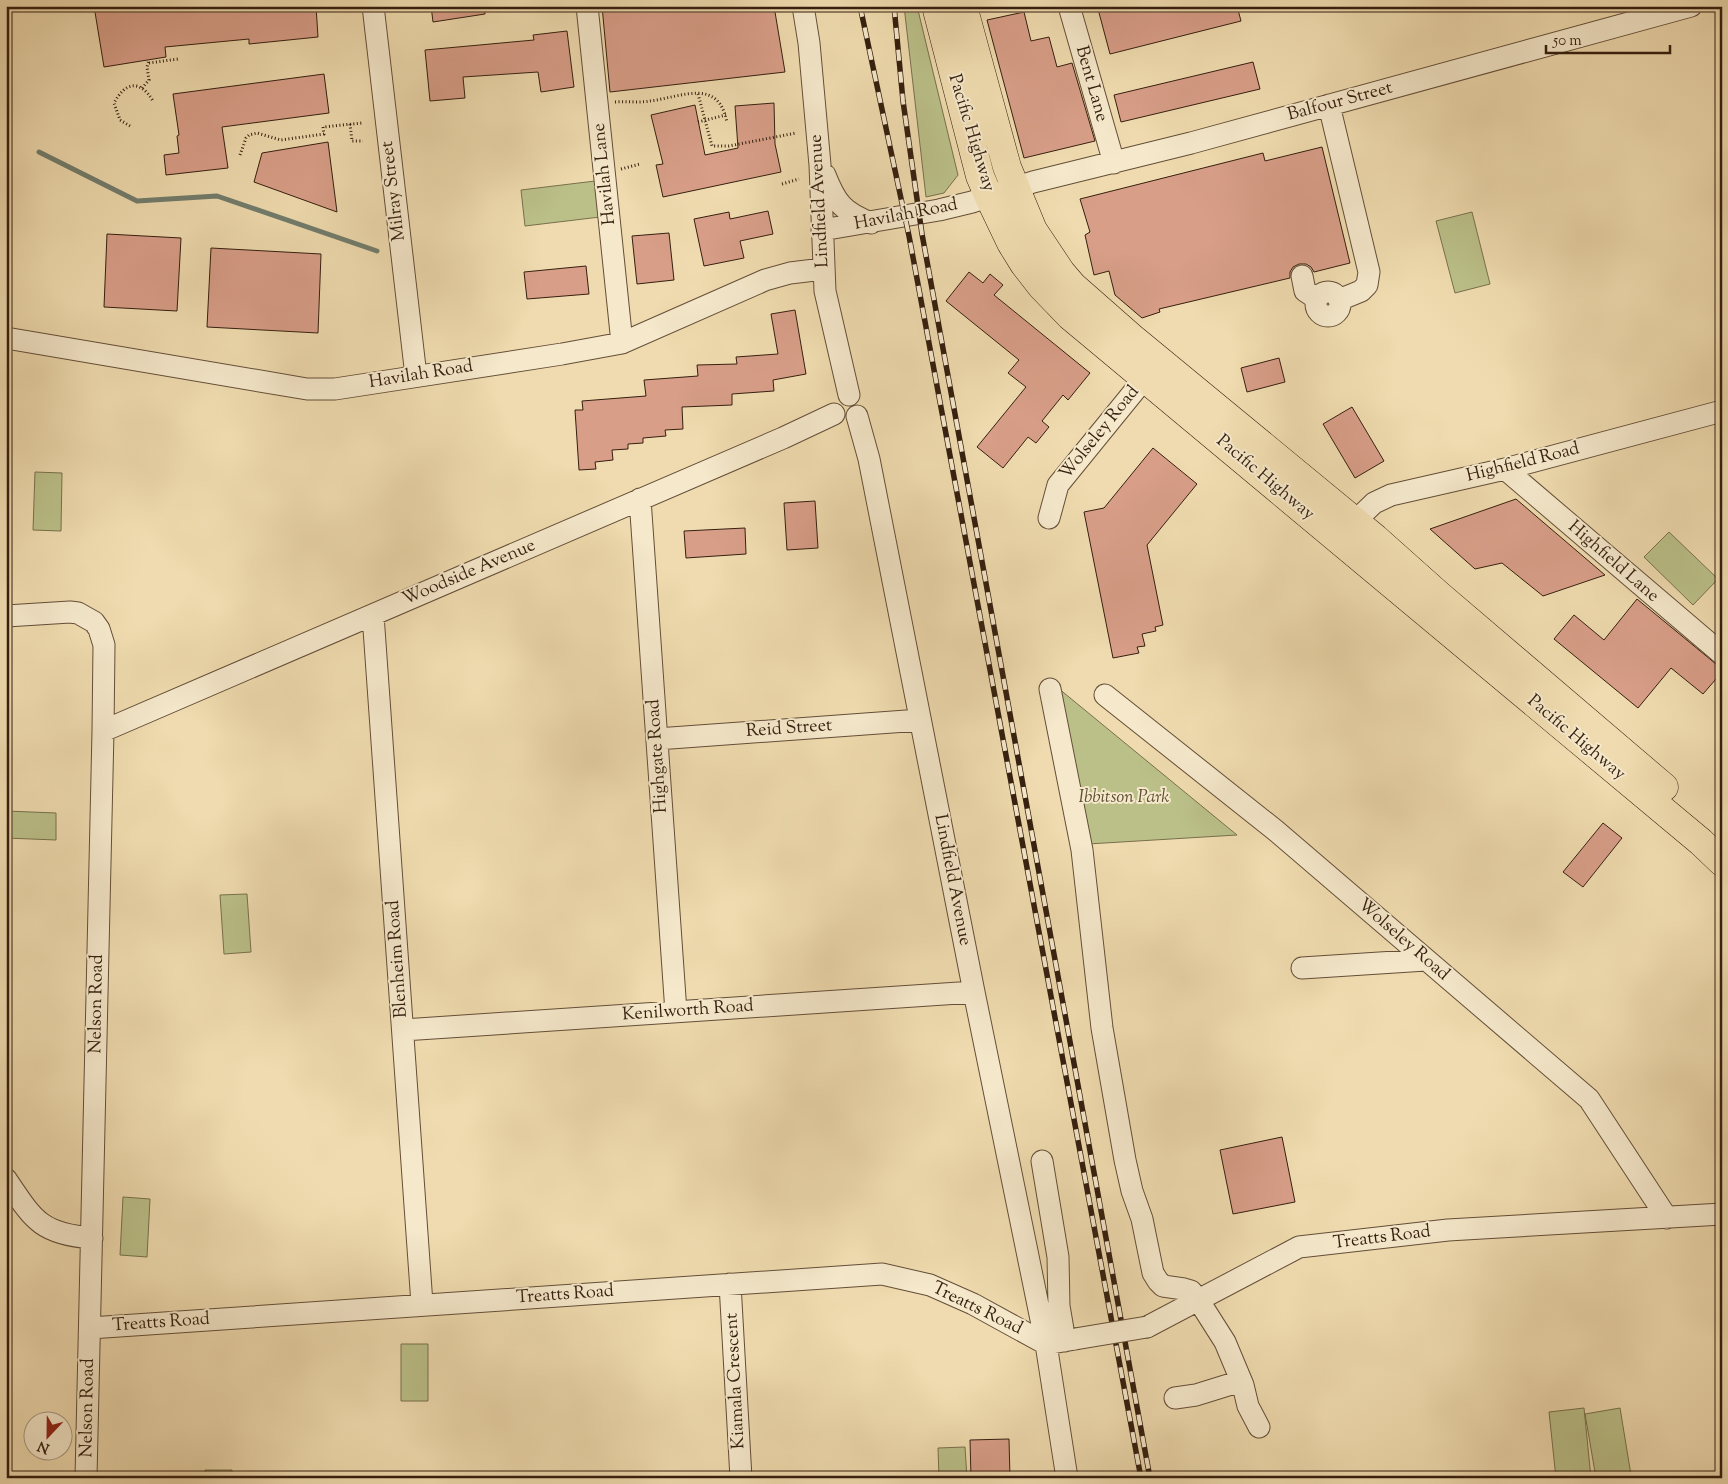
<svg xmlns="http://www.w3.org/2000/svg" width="1728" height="1484" font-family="'Sorts Mill Goudy',serif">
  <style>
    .green { fill: #bbc089; stroke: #78704c }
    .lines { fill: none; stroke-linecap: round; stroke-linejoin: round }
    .stream { stroke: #727d6d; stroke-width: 5 }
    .building { fill: #d89e88; stroke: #351f0f }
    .minor-casing { stroke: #644e37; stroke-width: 23 }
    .highway-casing { stroke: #351f0f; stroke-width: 29 }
    .path { stroke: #351f0f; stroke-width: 3; stroke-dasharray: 1 2.5; stroke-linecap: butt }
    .minor { stroke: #f5e8cb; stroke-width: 21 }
    .highway { stroke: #efdbaf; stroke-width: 28 }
    .rail-casing { stroke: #351f0f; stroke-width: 5.5 }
    .rail { stroke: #f5e8cb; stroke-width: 4; stroke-dasharray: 11; stroke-linecap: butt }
    .minor-bridge-casing { stroke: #644e37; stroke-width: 23; stroke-linecap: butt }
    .minor-bridge { stroke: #f5e8cb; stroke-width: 21 }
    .labels { text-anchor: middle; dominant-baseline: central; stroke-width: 4; stroke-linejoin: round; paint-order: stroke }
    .street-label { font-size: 18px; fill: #351f0f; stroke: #f5e8cb }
    .park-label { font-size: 18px; font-style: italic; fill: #5d4f34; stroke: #f5e8cb }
  </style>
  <rect width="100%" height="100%" fill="#efdbaf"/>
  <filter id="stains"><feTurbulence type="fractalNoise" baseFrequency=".004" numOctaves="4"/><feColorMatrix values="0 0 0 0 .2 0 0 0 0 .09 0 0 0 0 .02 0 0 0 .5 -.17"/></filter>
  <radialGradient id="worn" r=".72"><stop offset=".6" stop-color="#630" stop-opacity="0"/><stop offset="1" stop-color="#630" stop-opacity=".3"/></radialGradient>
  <!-- green -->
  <path class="green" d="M904,6H917L958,175L944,193L926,197Z
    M595,181L600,217L525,226L521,190Z
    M1472,212L1490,284L1455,293L1436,221Z
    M35,472L62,473L61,531L33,530Z
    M1669,532L1718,579L1693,605L1644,557Z
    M1058,688L1237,835L1088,844Z
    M6,811L56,813V840L6,838Z
    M247,894L251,952L224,954L220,895Z
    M123,1197L150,1199L147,1257L120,1255Z
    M401,1344H428V1401H401Z
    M1584,1408L1591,1478H1556L1549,1412Z
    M1620,1408L1631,1475L1614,1478H1596L1585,1414Z
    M965,1447L967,1478H939L938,1448Z
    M205,1470H232V1478H205Z"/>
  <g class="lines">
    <!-- stream -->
    <path class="stream" d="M39,152L137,201L217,196L377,251"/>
  </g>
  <!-- building -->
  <path class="building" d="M94,6H316L318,37L249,44V39L165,47L166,57L104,67Z
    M431,6H485V14L433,22Z
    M602,6H774L785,72L610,92Z
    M1108,6H1237L1241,21L1110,54L1098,9Z
    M1024,12L1031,41L1049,37L1057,67L1072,63L1095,141L1024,158L987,20Z
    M567,31L574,87L541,92L538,72L463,77L465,98L430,101L425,50L534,40L533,35Z
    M1253,62L1260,89L1121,122L1114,95Z
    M324,74L329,113L222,127L228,168L166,175L164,155L179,153L177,136L179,135L173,94Z
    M774,103L775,144L781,172L663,197L656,165L663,164L651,115L695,105L705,155L738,148L735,106Z
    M328,142L337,212L254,182L262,153Z
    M1322,147L1350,263L1314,272L1311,267L1306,264H1299L1293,267L1290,272V278L1159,309L1160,312L1142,318L1115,295L1109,271L1094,275L1085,235L1090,232L1080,199L1263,153L1265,161Z
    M768,211L773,234L740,241L744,258L704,266L694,219L729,212L730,219Z
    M669,233L674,280L637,284L632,236Z
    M107,234L181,238L177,311L104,307Z
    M211,248L321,254L318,333L207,327Z
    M586,266L589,294L527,299L524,272Z
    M969,272L983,283L990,274L1003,285L994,295L1090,373L1068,400L1063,395L1042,421L1049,427L1036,443L1028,437L1003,468L977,447L1026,387L1008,373L1019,360L946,301Z
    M795,310L806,374L773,380L774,391L732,394V405L682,407L683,429L665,430L666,436L643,438V443L628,444V449L612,450L613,460L595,462L596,469L579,470L575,410H583L582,401L646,396L644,380L698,376L697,365L737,364L736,357L778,354L771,314Z
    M1279,358L1285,382L1247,392L1241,368Z
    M1352,407L1384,461L1355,478L1323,424Z
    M1153,448L1197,484L1147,545L1163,625L1155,627L1156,631L1142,634L1145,646L1137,647L1139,653L1113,658L1084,512L1104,508Z
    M1516,499L1605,575L1543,596L1502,563L1475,569L1430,529Z
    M815,501L818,548L787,550L784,503Z
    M745,528L746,554L686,558L684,531Z
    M1637,599L1722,669V672L1703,694L1671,668L1638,708L1554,639L1574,615L1604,640Z
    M1603,823L1622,838L1583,887L1563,872Z
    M1282,1137L1295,1202L1233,1214L1220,1150Z
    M1009,1439L1010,1478H971L970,1440Z"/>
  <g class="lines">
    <!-- minor casing -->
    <g class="minor-casing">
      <path id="minor" d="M373,6L416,376
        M587,6L622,343
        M803,6L809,43L820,165L825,291L849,395
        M1069,6L1114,163
        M1329,105L1369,272L1367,285L1361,291L1339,300
        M825,175C836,203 843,212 871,223
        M822,230L939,210L972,202L1033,182L1191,143L1691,6
        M1302,276L1305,291L1317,299
        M1316 304a12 12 0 1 1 24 0a12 12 0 1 1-24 0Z
        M6,338L307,389H335L562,354L622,343L765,280L790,273L823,269
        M857,416L869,459L974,992L1046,1344L1067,1478
        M1505,469L1722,654
        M640,499L676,1012
        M1049,518L1058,485L1145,378
        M1344,532L1374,503L1391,495L1505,469L1722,411
        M373,615L422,1304
        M6,616L70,612L78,613L94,622L99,629L104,645L103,731L86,1478
        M1050,689L1082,850L1102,1028L1125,1160L1132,1191L1142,1219L1153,1273L1158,1281L1163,1286L1184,1289L1191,1291L1199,1301L1225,1342L1243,1385L1248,1406L1259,1427
        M1105,695L1275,830L1589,1099L1667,1218
        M103,731L783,438L834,414
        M657,739L920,720
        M1302,968L1426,960
        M403,1030L974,992
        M1042,1161L1058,1257L1059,1306L1065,1341
        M6,1179C33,1219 40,1234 92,1238
        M730,1284L741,1478
        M1147,1327L1299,1247L1448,1230L1722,1214
        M90,1328L882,1274L930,1285L973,1304L1046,1344L1075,1339
        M1175,1398L1196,1395L1241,1381"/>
    </g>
    <!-- highway casing -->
    <g class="highway-casing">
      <path id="highway" d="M936,6L980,176L989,197L1011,243L1024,264L1041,286L1070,316L1701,842L1722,862
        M963,6L1007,167L1033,230L1061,272L1073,286L1131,337L1375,538L1440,596L1664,787"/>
    </g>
    <!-- path -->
    <path class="path" d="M149,63L178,59
      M142,88L149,80L147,67L149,60
      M698,94L712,146H729L796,133
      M615,102C627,101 639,103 650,101C682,97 719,77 727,123
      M698,122L726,115
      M350,124L352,141H363
      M130,126L120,120L114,103C125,82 140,79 153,101
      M240,155L246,138L249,135L257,133L281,140L324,134L323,127L362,123
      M621,169L640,164
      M782,184L799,179"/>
    <!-- minor -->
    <use href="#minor" class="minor"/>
    <!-- highway -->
    <use href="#highway" class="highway"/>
    <!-- rail casing -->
    <g class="rail-casing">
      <path id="rail" d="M860,6L909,236L1141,1478
        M894,6L903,101L922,234L1150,1478"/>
    </g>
    <!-- rail -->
    <use href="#rail" class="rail"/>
    <!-- minor-bridge casing -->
    <g class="minor-bridge-casing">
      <path id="minor-bridge" d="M1075,1339L1147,1327"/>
    </g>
    <!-- minor-bridge -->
    <use href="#minor-bridge" class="minor-bridge"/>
  </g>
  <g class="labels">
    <!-- street labels -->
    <g class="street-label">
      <text transform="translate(1091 84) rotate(74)">Bent Lane</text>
      <text transform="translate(1340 102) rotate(-15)">Balfour Street</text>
      <text transform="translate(971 133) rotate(73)">Pacific Highway</text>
      <text transform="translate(605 174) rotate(-96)">Havilah Lane</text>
      <text transform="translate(394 191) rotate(-97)">Milray Street</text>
      <text transform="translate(820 201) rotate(-93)">Lindfield Avenue</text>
      <text transform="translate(906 215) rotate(-11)">Havilah Road</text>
      <text transform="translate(421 375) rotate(-9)">Havilah Road</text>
      <text transform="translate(1100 433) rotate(-51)">Wolseley Road</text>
      <text transform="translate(1523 463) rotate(-14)">Highfield Road</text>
      <text transform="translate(1265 478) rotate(40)">Pacific Highway</text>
      <text transform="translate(1613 562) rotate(41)">Highfield Lane</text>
      <text transform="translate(469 573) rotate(-23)">Woodside Avenue</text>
      <text transform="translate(789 729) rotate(-4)">Reid Street</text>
      <text transform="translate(1576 738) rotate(40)">Pacific Highway</text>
      <text transform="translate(658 756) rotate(-94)">Highgate Road</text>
      <text transform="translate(952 880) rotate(79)">Lindfield Avenue</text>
      <text transform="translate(1403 940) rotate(41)">Wolseley Road</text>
      <text transform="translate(398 959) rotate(-94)">Blenheim Road</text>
      <text transform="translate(97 1004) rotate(-89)">Nelson Road</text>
      <text transform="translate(688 1011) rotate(-4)">Kenilworth Road</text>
      <text transform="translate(1382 1238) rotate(-7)">Treatts Road</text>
      <text transform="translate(565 1295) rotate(-4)">Treatts Road</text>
      <text transform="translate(977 1309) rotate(26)">Treatts Road</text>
      <text transform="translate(161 1323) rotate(-4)">Treatts Road</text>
      <text transform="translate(736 1381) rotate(-93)">Kiamala Crescent</text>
      <text transform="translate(88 1408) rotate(-89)">Nelson Road</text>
    </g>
    <!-- park labels -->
    <g class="park-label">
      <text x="1124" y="798">Ibbitson Park</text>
    </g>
  </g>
  <!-- margin -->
  <rect width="1728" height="1484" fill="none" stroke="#efdbaf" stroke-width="25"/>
  <rect x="8" y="8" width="1713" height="1469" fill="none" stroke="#351f0f" stroke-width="2.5"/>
  <rect x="12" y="12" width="1703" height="1459" fill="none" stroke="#351f0f"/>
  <!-- north arrow -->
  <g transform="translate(48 1436) rotate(202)"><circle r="24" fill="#f5e8cb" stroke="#a89880"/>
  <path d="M0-4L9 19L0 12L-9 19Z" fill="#8f2418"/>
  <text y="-8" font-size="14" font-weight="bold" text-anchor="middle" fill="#351f0f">N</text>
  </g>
  <!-- scale -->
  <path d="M1546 45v8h124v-8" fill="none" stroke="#351f0f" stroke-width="2.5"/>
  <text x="1553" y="45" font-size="15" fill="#351f0f" stroke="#f5e8cb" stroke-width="4" paint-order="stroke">50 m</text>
  <rect width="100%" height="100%" filter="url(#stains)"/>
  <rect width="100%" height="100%" fill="url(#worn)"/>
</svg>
